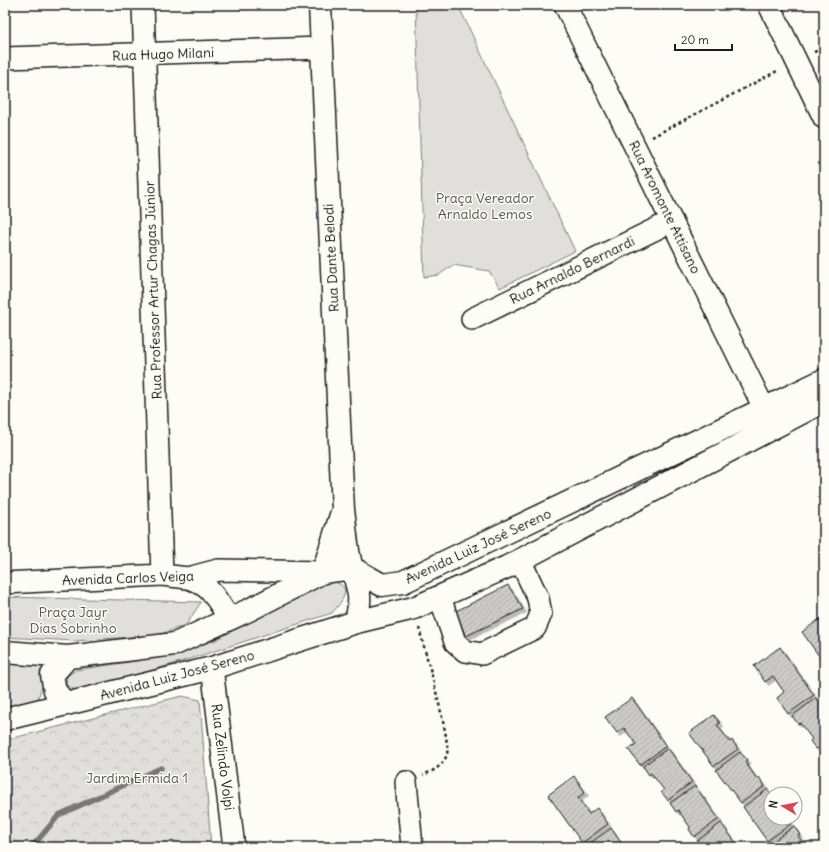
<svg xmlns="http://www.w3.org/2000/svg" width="829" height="852" font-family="Delius,sans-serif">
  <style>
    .forest { fill: url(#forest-crowns); stroke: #7e7e7c }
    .park { fill: #e0dfdb; stroke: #7e7e7c }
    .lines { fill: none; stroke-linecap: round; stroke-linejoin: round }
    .stream { stroke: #797876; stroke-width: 5.5 }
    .building { fill: url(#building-hatch); stroke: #1c1c1c; filter: url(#shadow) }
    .minor-casing { stroke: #1c1c1c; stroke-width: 24 }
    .major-casing { stroke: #1c1c1c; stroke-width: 25 }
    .path { stroke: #1c1c1c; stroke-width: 2.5; stroke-dasharray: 3 3; stroke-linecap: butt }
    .minor { stroke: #fdfcf7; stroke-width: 21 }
    .major { stroke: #fdfcf7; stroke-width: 22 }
    .labels { text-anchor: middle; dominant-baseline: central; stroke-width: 3; stroke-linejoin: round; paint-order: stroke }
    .street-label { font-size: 14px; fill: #1c1c1c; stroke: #fdfcf7 }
    .park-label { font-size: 14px; fill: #575655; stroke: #fdfcf7 }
  </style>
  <defs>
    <pattern id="forest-crowns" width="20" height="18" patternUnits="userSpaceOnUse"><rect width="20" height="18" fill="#e0dfdb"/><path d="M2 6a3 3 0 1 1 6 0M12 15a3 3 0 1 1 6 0" fill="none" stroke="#c0bfbb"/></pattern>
    <pattern id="building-hatch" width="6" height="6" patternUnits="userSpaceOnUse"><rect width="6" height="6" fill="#cccbc8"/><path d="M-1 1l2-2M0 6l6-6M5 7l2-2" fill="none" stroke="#afaeab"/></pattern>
    <filter id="shadow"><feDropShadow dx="3.5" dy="3.5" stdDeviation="0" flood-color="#0004"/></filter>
  </defs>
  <rect width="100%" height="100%" fill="#fdfcf7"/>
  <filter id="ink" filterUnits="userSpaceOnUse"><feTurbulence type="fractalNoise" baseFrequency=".025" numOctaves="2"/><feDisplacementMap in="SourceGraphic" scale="8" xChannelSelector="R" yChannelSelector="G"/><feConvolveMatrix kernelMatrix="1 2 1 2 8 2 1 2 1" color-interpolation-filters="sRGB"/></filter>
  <g filter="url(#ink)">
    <!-- forest -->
    <path class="forest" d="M182,696L200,700L211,847H5V740Z"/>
    <!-- park -->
    <path class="park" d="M416,5H458L575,251L500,288L489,271L453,265L439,275L424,277Z
      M321,580C351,582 350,593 332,613L190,659L88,689L75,690L66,685L67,676L76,670L136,661L214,641Z
      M5,597L201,602L186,625L158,635L74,641L5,637Z
      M5,660L49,666L37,701L5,710Z"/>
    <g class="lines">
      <!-- stream -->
      <path class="stream" d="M32,847L59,815L161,768"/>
    </g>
    <!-- building -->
    <path class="building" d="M508,585L523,609L466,636L454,612Z
      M824,616V663L802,632Z
      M780,647L814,695L788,714L777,698L784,692L773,676L765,682L754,666Z
      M632,698L666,746L640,765L628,749L636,744L624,728L617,733L605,717Z
      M816,698L824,709V744L816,749L810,741L812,739L800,723L798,724L792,716Z
      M714,715L720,723L717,725L730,742L732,740L738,749L714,766L689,733Z
      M668,748L692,782L668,800L661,792L664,790L651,773L649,775L643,766Z
      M824,749V760L819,753Z
      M740,752L747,760L745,762L757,779L759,777L765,786L741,803L716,770Z
      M574,776L585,792L578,798L589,814L597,808L608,824L582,843L548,795Z
      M695,786L719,819L694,837L689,829L690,827L678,810L676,812L670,803Z
      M768,789L771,794V818H788L792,823L767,841L743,807Z
      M721,823L739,847H702L697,841Z
      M794,826L800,835L798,836L806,847H772L770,844Z
      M611,828L622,844L617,847H585Z"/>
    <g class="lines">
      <!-- minor casing -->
      <g class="minor-casing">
        <path id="minor" d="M143,5L162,575
          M565,5L764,408
          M769,5L824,118
          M5,58L322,48
          M472,319L672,221
          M188,578C211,585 216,599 229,618
          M5,583L162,575L188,578L218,570L323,572
          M440,597L455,642L465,651L482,654L535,628L541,614L538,598L520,560
          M212,668L234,847
          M406,782L412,847"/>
      </g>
      <!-- major casing -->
      <g class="major-casing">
        <path id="major" d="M320,5L343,510C346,529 346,550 352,568C359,593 362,595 356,622
          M323,572L341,515
          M5,652L68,657L175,644L251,609L323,572L352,568L382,585L403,582L824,380
          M66,704L55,691L52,675L68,657
          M5,719L212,668L356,622L414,608L507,567L824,401"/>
      </g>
      <!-- path -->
      <path class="path" d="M814,52L824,48
        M652,137L779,70
        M419,628C424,648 451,740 447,754C444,765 434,771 423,775"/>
      <!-- minor -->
      <use href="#minor" class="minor"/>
      <!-- major -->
      <use href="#major" class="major"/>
    </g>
  </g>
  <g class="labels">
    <!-- street labels -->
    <g class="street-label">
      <text transform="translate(163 54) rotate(-2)">Rua Hugo Milani</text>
      <text transform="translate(665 207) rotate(64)">Rua Aromonte Attisano</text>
      <text transform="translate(331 258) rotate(-93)">Rua Dante Belodi</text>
      <text transform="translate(572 270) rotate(-26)">Rua Arnaldo Bernardi</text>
      <text transform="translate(153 290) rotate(-92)">Rua Professor Artur Chagas Júnior</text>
      <text transform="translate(478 546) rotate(-25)">Avenida Luiz José Sereno</text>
      <text transform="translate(128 578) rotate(-2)">Avenida Carlos Veiga</text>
      <text transform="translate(177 675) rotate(-15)">Avenida Luiz José Sereno</text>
      <text transform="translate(223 757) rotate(83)">Rua Zelindo Volpi</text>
    </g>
    <!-- park labels -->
    <g class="park-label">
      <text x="485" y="198">Praça Vereador<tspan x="485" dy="16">Arnaldo Lemos</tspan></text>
      <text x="73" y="612">Praça Jayr<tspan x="73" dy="16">Dias Sobrinho</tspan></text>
      <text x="137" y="778">Jardim Ermida 1</text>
    </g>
  </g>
  <!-- margin -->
  <rect width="829" height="852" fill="none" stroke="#fdfcf7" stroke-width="20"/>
  <rect x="10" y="10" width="809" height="832" fill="none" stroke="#1c1c1c" stroke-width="1.5" filter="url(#ink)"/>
  <!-- north arrow -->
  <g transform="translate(783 806) rotate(280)"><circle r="19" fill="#fdfcf7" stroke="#a3a29f"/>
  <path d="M0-3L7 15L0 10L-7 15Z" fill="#d1495b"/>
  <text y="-6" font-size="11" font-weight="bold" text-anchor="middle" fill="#1c1c1c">N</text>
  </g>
  <!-- scale -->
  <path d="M675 44v6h57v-6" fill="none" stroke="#1c1c1c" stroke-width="2"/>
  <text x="681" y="44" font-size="12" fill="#1c1c1c" stroke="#fdfcf7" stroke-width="3" paint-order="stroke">20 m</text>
</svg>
